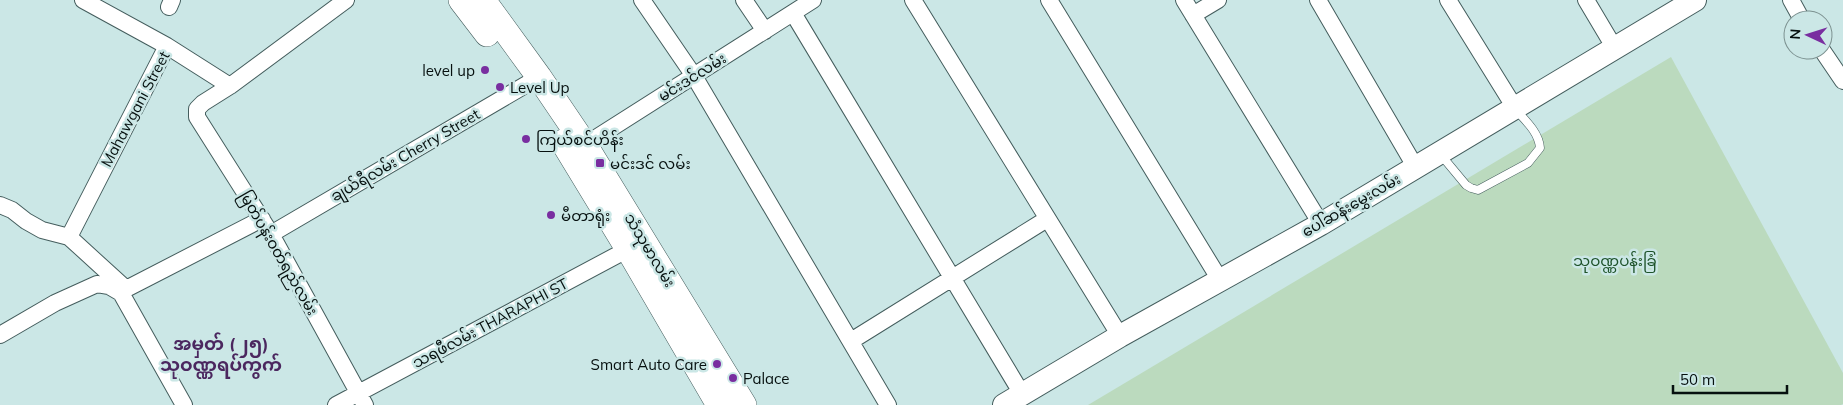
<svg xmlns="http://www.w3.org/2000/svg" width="1843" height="405" font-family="Mulish,'Noto Sans Myanmar',sans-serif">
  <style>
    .green { fill: #bbdabe }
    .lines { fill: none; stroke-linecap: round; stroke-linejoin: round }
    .service-casing { stroke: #445d5d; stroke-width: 9 }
    .minor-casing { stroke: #445d5d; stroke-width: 18 }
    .secondary-casing { stroke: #445d5d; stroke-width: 24 }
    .primary-casing { stroke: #445d5d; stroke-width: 26 }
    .service { stroke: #fff; stroke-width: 8 }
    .minor { stroke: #fff; stroke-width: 16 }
    .secondary { stroke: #fff; stroke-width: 22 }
    .primary { stroke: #fff; stroke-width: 25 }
    .poi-dot { fill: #792ea0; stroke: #cbe7e6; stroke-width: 2 }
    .labels { text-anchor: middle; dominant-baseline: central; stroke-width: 5; stroke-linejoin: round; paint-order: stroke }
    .poi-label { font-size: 15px; fill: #06100f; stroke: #cbe7e6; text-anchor: start }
    .street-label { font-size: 15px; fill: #06100f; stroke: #cbe7e6 }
    .park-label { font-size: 15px; fill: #1e532a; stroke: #cbe7e6 }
    .quarter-label { font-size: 18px; font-weight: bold; fill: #4b275f; stroke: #cbe7e6 }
  </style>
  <rect width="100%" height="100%" fill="#cbe7e6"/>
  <!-- green -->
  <path class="green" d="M1671,57L1843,373V404L1841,405H1088Z"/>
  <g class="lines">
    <!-- service casing -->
    <g class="service-casing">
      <path id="service" d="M1441,155L1466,185L1471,188L1478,190L1528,163L1540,148C1539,133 1526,121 1516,110"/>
    </g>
    <!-- minor casing -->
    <g class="minor-casing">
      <path id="minor" d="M83,0L167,46L230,86
        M346,0L230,86L203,103L197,109V117L271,234L365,405
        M642,0L694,76L888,405
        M744,0L765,31
        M913,0L1120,336
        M1049,0L1220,280
        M1184,0L1321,224
        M1318,0L1416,168
        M1448,0L1515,108
        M1586,0L1614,47
        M1791,0L1802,20
        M169,7L172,0
        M793,13L1022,394
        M1193,15L1218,0
        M1822,50L1843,81
        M577,150L813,0
        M0,205L12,210L26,221L42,230L69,237L126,289L121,293L184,405
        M271,234L539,77
        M69,237L167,46
        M126,289L262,219
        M0,335L55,303L97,284L109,286L121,293
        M851,341L1047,219
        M336,405L636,245"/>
    </g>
    <!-- secondary casing -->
    <g class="secondary-casing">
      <path id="secondary" d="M1004,405L1120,336L1321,224L1695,0"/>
    </g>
    <!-- primary casing -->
    <g class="primary-casing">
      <path id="primary" d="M461,0L487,34
        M483,0L539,77L585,145L744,405
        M563,142L628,249L719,405"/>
    </g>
    <!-- service -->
    <use href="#service" class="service"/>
    <!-- minor -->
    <use href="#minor" class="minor"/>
    <!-- secondary -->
    <use href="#secondary" class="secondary"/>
    <!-- primary -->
    <use href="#primary" class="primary"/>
  </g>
  <!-- markers -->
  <g class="poi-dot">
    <circle cx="485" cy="70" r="5"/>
    <circle cx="500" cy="87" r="5"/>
    <circle cx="526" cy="139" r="5"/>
    <rect x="595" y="158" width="10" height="10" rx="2.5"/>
    <circle cx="551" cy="215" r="5"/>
    <circle cx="717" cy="364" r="5"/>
    <circle cx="733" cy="378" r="5"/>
  </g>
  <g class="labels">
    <!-- poi labels -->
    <g class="poi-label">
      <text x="475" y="70" text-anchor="end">level up</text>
      <text x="510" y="87">Level Up</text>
      <text x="536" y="139">ကြယ်စင်ဟိန်း</text>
      <text x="610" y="163">မင်းဒင် လမ်း</text>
      <text x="561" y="215">မီတာရုံး</text>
      <text x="707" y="364" text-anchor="end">Smart Auto Care</text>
      <text x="743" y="378">Palace</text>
    </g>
    <!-- street labels -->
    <g class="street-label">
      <text transform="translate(692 77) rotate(-32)">မင်းဒင်လမ်း</text>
      <text transform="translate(135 109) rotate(-62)">Mahawgani Street</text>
      <text transform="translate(405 155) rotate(-30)">ချယ်ရီလမ်း Cherry Street</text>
      <text transform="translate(1351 205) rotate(-30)">ပေါ်ဆန်းမွှေးလမ်း</text>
      <text transform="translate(650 250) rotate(59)">သံသုမာလမ်း</text>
      <text transform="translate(279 253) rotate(60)">မြတ်ပန်းဝတ်ရည်လမ်း</text>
      <text transform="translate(490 323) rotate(-28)">သရဖီလမ်း THARAPHI ST</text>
    </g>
    <!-- park labels -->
    <g class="park-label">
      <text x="1615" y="260">သုဝဏ္ဏပန်းခြံ</text>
    </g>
    <!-- quarter labels -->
    <g class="quarter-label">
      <text x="221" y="343">အမှတ် (၂၅)<tspan x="221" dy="21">သုဝဏ္ဏရပ်ကွက်</tspan></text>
    </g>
  </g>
  <!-- north arrow -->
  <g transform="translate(1808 35) rotate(274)"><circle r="24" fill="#cbe7e6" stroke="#7c9190"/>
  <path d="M0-4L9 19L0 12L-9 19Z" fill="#792ea0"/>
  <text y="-8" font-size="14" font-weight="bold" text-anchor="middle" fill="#06100f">N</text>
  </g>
  <!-- scale -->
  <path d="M1673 385v8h114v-8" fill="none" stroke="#06100f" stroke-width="2.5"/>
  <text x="1680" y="385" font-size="15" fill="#06100f" stroke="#cbe7e6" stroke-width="4" paint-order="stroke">50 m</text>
</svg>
